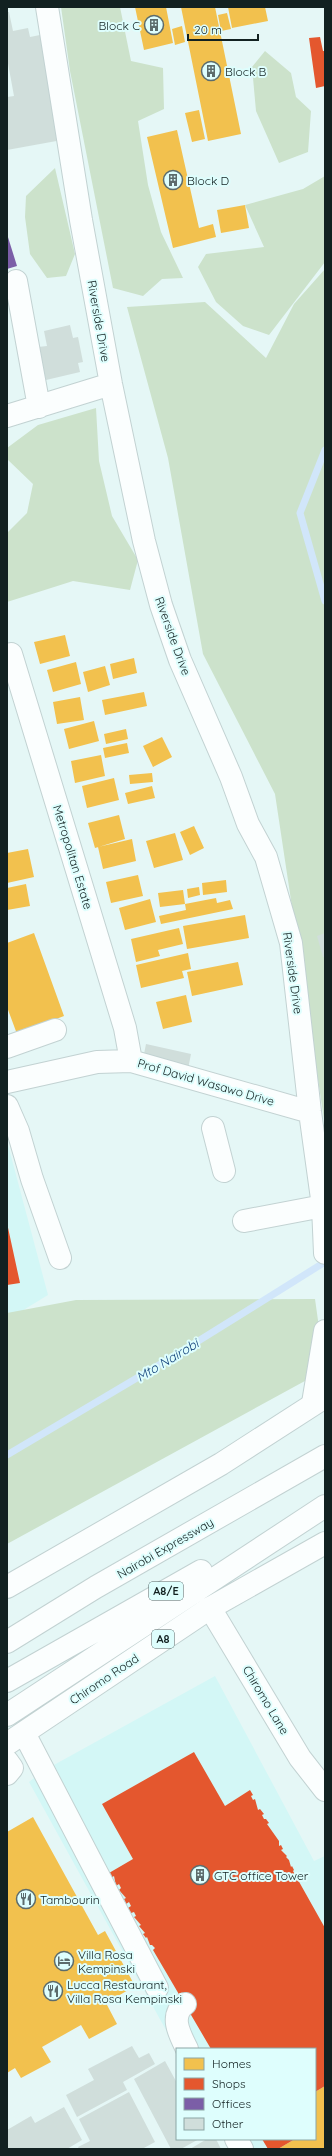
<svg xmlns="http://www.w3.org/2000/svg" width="332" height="2156" font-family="Quicksand,sans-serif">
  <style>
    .built { fill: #d3f7f6 }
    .green { fill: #cce2cb }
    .homes { fill: #f2c14e }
    .shops { fill: #e4572e }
    .offices { fill: #7b5ea7 }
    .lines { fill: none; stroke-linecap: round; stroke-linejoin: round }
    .stream { stroke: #d1e6fa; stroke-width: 7 }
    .building { fill: #d0dedb }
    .minor-casing { stroke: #c2d2d2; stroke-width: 24 }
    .highway-casing { stroke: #c2d2d2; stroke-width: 24 }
    .minor { stroke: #fbfefe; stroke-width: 22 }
    .highway { stroke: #fbfefe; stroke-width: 22 }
    .labels { text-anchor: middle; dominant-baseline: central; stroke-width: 4; stroke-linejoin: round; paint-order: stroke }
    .shield { fill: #defefd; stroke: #4f6363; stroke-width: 1 }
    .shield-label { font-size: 11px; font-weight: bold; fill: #122121 }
    .poi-label { font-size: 12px; fill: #122121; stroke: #defefd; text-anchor: start }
    .street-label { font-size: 12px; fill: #122121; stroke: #defefd }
    .water-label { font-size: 13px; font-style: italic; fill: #14437c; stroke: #defefd }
  </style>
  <rect width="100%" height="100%" fill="#e5f7f6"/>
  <!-- built -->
  <path class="built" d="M7,1141L48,1295L7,1320Z
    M215,1676L314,1861L325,1856V2149H233L227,2139H315V2049L177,2050L29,1782L43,1771Z"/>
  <!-- green -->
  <path class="green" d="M61,7H120L131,61L163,68L164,109L138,121L148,185L161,232L183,278L162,279L143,296L113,288L70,71Z
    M265,51L291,73L296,97L311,111L308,152L279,163L256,111L252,67Z
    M55,168L75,254L66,276L47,278L30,254L25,217L26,196Z
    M325,176V262L269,335L243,326L216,302L198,267L206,254L264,247L245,205L303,189Z
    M325,269V1126L275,794L203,654L168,458L127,307L205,302L266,358L294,304Z
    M96,408L99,461L112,516L138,560L130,590L73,581L7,602V533L27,513L33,484L7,459V448L38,425Z
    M315,1299L325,1370L7,1544V1313L76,1300Z"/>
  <!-- homes -->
  <path class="homes" d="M135,7H166L173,43L144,50Z
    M181,7H215L241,134L208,141Z
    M228,7H265L268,21L232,28Z
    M227,13L231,29L221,31L218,15Z
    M182,26L185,42L175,45L172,29Z
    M199,110L205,139L192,142L185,113Z
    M177,130L199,228L213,224L216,237L173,248L147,137Z
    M245,205L249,228L221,233L217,210Z
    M65,635L70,656L40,664L34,642Z
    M134,658L137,673L113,679L110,664Z
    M76,662L81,684L53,692L47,670Z
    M105,666L110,685L88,692L83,672Z
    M144,692L147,706L105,715L102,700Z
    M80,697L84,720L57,724L53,702Z
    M94,721L99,741L69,749L64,729Z
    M126,729L128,739L106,744L104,734Z
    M162,737L172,757L153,767L143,746Z
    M127,743L129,753L105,758L103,748Z
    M101,755L105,776L75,783L71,761Z
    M152,773L153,782L130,784L129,775Z
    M114,778L119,800L87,808L82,786Z
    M152,786L155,798L128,804L125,793Z
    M119,815L125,839L95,848L88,823Z
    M194,826L204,848L190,855L180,832Z
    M175,833L183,860L154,868L146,841Z
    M132,839L136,861L103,869L98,847Z
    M28,849L34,877L7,883V853Z
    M138,875L143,896L111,903L106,882Z
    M226,880L227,892L203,895L202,883Z
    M26,884L30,906L7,910V888Z
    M199,887L200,895L188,898L187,889Z
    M183,890L185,904L160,907L158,893Z
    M216,898L217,903L230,900L233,909L161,924L159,916L186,910L185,904Z
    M150,899L156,922L125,930L119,908Z
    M245,915L249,938L187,949L183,926Z
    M179,928L183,944L158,950L160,956L136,962L131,939Z
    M34,933L64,1016L17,1034L7,1007V943Z
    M188,953L191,969L182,971L184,978L141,988L136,965Z
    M238,962L243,985L192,996L187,972Z
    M186,995L192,1022L163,1029L156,1002Z
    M33,1817L98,1935L105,1931L135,1986L106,2003L117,2024L89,2039L81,2025L42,2047L51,2062L21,2078L15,2068L7,2073V1832Z
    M325,2086V2149H278L295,2139H315V2092Z"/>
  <!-- shops -->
  <path class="shops" d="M320,37L323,51H325V86L316,88L309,38Z
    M7,1223L20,1283L7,1285Z
    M194,1752L225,1806L250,1790L253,1795L251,1796L253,1800L255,1799L258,1810L260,1809L264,1814L262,1815L264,1819H266L269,1823L267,1824L279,1841V1846L281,1845L283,1849L281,1850L287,1856L286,1857L289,1860L291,1867L292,1866L294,1870L293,1871L325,1928V2086L315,2092V2049H211L153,1950L155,1948L152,1945H150L147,1937L146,1938L143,1934L145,1933L139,1926L141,1925L134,1917L136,1916L134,1912L131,1913L128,1908L131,1906L129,1902L126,1904L124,1899L126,1898L119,1890L121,1888L119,1884L116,1886L114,1876L111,1878L109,1873L133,1859L102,1804Z
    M262,2139H295L278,2149H268Z"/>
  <!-- offices -->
  <path class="offices" d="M7,234L17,266L7,269Z"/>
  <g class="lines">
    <!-- stream -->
    <path class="stream" d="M325,450L300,513L325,601
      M7,1455L179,1353L325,1262"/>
  </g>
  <!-- building -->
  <path class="building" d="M7,12H9L13,31L28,28L30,37L45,34L62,140L7,150V97L14,96L7,58Z
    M70,325L73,338L78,337L83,362L78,363L80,372L46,380L38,347L47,346L44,331Z
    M325,933V957H323L317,936Z
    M146,1044L191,1054L188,1069L143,1059Z
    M132,2046L139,2058L149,2053L155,2064L123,2082L127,2090L77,2117L66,2095L94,2080L88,2069Z
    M165,2061L177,2083V2139H199L181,2149H171L134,2079Z
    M129,2092L155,2142L142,2149H79L78,2147L90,2141L79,2119Z
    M64,2107L82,2140L67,2149H7V2130L31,2116L35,2123Z
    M207,2139H216L221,2149H190Z"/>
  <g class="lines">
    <!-- minor casing -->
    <g class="minor-casing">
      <path id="minor" d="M47,7L81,220L111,384L144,541L161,605L180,660L231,777L248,824L266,857L291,943L310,1112L323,1206L325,1253
        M16,281L39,407
        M7,416L111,384
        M11,654L125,1028L131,1061
        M7,1047L55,1030
        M7,1082L97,1062L131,1061L310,1112
        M7,1106L18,1131L32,1179L60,1258
        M213,1128L224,1171
        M244,1221L323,1206
        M313,1403L325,1331
        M210,1608L300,1758L325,1790
        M24,1733L157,1988
        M7,1761L12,1768L7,1774
        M185,2004C169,2016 180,2035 187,2049
        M236,2139L242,2149"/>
    </g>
    <!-- highway casing -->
    <g class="highway-casing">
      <path id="highway" d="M7,1587L221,1464L325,1397
        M7,1642L96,1587L325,1456
        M7,1681L201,1571
        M7,1715L325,1506
        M7,1744L210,1608L325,1543"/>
    </g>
    <!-- minor -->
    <use href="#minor" class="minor"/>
    <!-- highway -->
    <use href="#highway" class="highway"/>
  </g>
  <!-- icons -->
  <defs>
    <g id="building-ring" transform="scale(1)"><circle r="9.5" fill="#defefd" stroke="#5c6c6c" stroke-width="1.5"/><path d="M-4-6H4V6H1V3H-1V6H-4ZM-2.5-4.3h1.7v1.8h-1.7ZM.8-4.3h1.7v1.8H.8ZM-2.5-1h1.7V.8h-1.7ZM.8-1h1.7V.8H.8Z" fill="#5c6c6c"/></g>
    <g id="restaurant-ring" transform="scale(1)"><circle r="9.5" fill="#defefd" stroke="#5c6c6c" stroke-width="1.5"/><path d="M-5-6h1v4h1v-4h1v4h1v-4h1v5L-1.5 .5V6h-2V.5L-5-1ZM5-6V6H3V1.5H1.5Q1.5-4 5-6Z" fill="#5c6c6c"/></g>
    <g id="hotel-ring" transform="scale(1)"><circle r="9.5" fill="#defefd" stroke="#5c6c6c" stroke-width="1.5"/><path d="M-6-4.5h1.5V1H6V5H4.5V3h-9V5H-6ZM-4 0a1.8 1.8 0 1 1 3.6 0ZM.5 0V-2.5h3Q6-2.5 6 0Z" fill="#5c6c6c"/></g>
  </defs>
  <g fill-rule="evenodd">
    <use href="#building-ring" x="154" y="25"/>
    <use href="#building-ring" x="211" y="71"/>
    <use href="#building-ring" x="173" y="180"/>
    <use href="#building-ring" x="200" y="1875"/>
    <use href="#restaurant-ring" x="26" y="1899"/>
    <use href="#hotel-ring" x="64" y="1961"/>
    <use href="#restaurant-ring" x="53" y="1991"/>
  </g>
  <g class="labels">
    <!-- shield labels -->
    <g class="shield">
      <rect x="149" y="1582" width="34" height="18" rx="3"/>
      <rect x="152" y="1630" width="22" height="18" rx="3"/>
    </g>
    <g class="shield-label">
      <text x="166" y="1591">A8/E</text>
      <text x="163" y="1639">A8</text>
    </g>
    <!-- poi labels -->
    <g class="poi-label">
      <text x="140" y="25" text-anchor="end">Block C</text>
      <text x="225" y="71">Block B</text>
      <text x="187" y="180">Block D</text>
      <text x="214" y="1875">GTC office Tower</text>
      <text x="40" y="1899">Tambourin</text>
      <text x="78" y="1954">Villa Rosa<tspan x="78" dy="14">Kempinski</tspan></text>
      <text x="67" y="1984">Lucca Restaurant,<tspan x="67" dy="14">Villa Rosa Kempinski</tspan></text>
    </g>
    <!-- street labels -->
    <g class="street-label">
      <text transform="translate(99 321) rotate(80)">Riverside Drive</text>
      <text transform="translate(173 636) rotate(70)">Riverside Drive</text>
      <text transform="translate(73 857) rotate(73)">Metropolitan Estate</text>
      <text transform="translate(293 973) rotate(82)">Riverside Drive</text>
      <text transform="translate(206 1082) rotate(16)">Prof David Wasawo Drive</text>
      <text transform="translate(165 1548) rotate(-30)">Nairobi Expressway</text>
      <text transform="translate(104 1679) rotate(-34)">Chiromo Road</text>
      <text transform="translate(266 1700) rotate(59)">Chiromo Lane</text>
    </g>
    <!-- water labels -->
    <g class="water-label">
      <text transform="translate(167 1360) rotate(-31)">Mto Nairobi</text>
    </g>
  </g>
  <!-- border -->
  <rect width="332" height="2156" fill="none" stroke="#122121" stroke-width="16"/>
  <!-- legend -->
  <rect x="176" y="2048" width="140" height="92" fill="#defefd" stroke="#8ca6a5"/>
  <rect x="184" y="2058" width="20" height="12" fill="#f2c14e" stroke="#8ca6a5"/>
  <text x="212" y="2068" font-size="12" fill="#122121">Homes</text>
  <rect x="184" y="2078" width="20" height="12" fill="#e4572e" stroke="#8ca6a5"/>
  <text x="212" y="2088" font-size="12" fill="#122121">Shops</text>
  <rect x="184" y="2098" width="20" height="12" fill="#7b5ea7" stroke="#8ca6a5"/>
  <text x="212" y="2108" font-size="12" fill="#122121">Offices</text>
  <rect x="184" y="2118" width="20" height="12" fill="#d0dedb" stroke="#8ca6a5"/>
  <text x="212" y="2128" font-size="12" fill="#122121">Other</text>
  <!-- scale -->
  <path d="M188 34v6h70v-6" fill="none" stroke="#122121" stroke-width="2"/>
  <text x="194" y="34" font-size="12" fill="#122121" stroke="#defefd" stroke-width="3" paint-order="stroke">20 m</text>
</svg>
